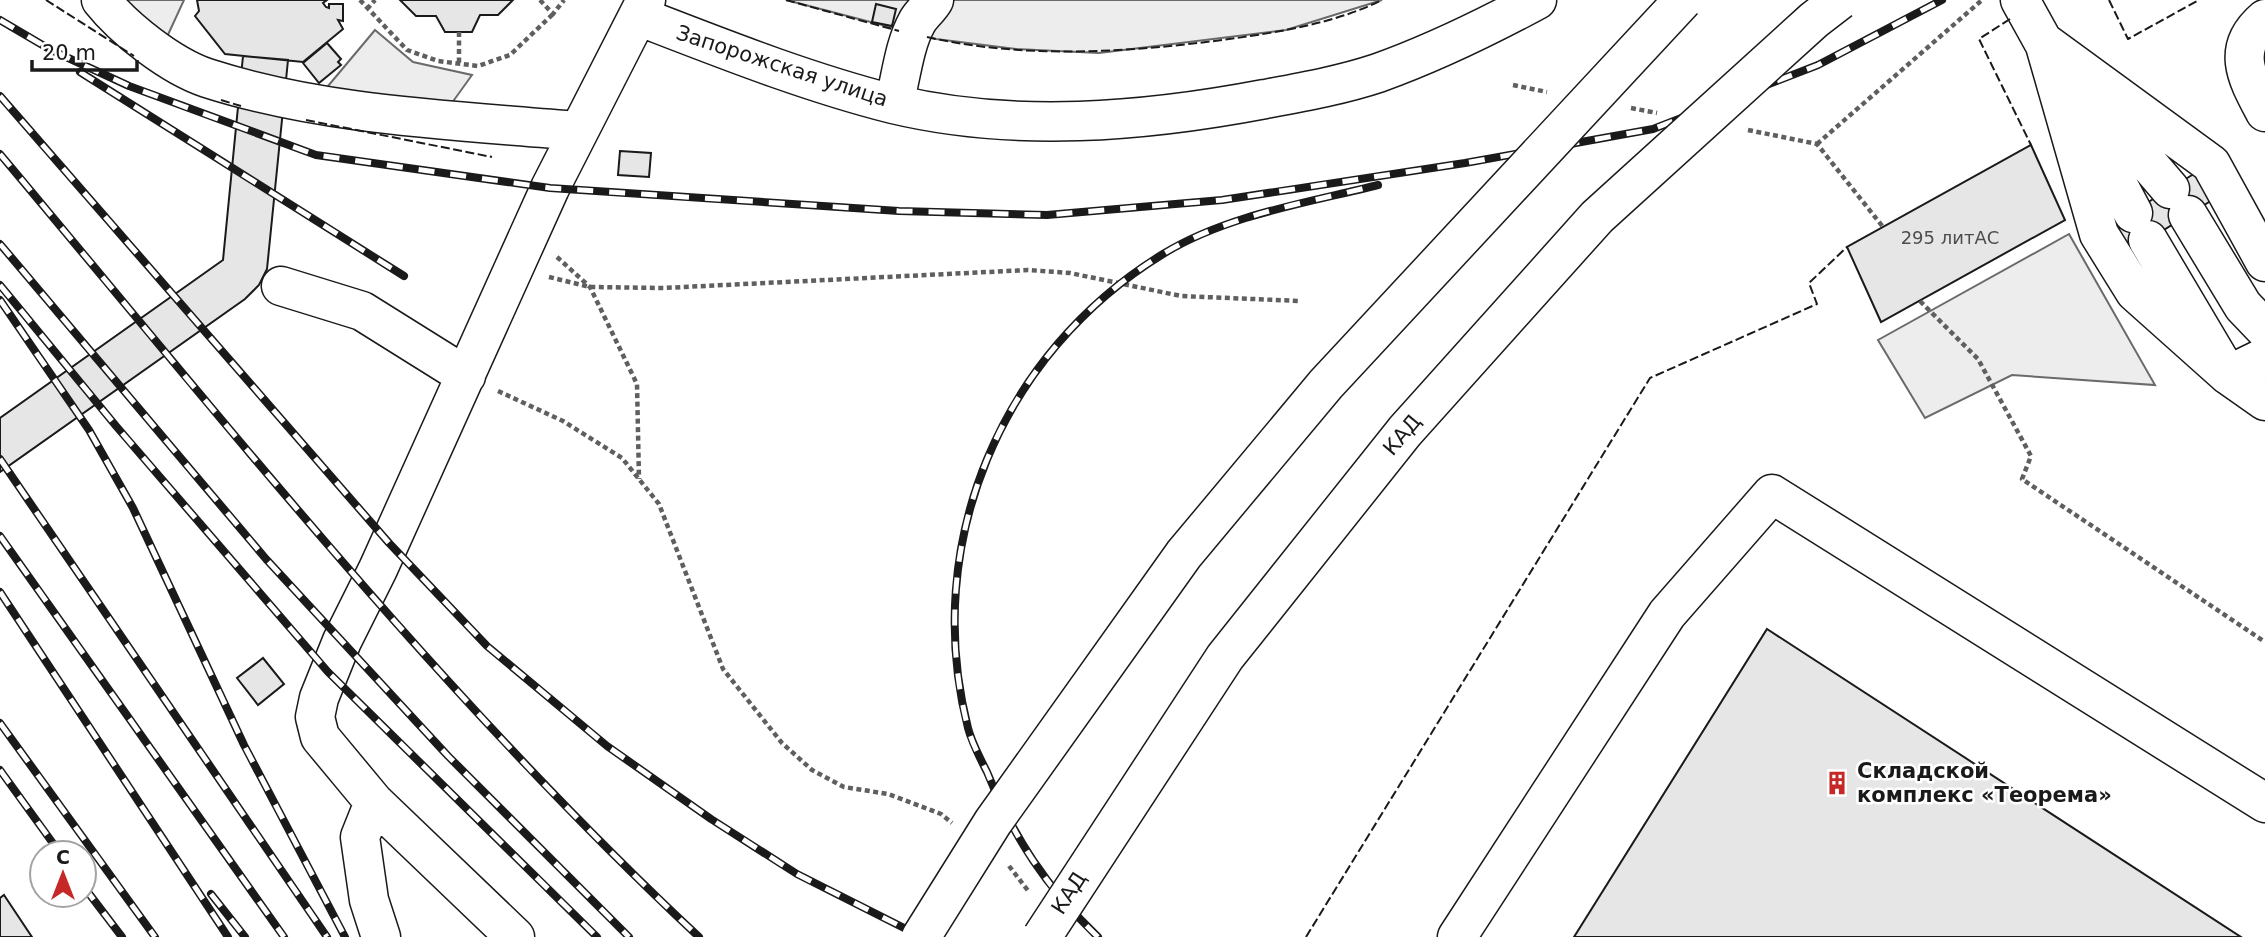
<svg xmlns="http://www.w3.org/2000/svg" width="2265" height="937" font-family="'DejaVu Sans',sans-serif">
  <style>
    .built { fill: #ededed; stroke: #6a6a6a; stroke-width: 2 }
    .building { fill: #e6e6e6; stroke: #1a1a1a; stroke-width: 2 }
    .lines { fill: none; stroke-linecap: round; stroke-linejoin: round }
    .minor-casing { stroke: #1a1a1a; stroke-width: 41 }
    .path { stroke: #5f5f5f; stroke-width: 4.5; stroke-dasharray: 5 3.5; stroke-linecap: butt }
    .minor { stroke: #fff; stroke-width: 38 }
    .rail-casing { stroke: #1a1a1a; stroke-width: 8 }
    .rail { stroke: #fff; stroke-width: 5; stroke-dasharray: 16; stroke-linecap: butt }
    .highway-bridge-casing { stroke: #1a1a1a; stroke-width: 41; stroke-linecap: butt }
    .highway-bridge { stroke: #fff; stroke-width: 38 }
    .fence { stroke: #1a1a1a; stroke-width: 2; stroke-dasharray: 9 3.5; stroke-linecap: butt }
    .labels { text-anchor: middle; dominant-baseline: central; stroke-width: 5; stroke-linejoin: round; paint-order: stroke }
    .number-label { font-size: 18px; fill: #4d4d4d }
    .street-label { font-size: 21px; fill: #1a1a1a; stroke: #fff }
    .poi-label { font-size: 21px; font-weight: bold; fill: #1a1a1a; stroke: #fff; text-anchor: start }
  </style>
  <rect width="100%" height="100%" fill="#fff"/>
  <!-- built -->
  <path class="built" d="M123,0H184L166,39Z
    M786,0H1382L1286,30L1099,53L1016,49L936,39Z
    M375,30L413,62L472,75L449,107L323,92Z
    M2069,234L2155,385L2012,375L1925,418L1878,340Z"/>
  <!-- building -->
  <path class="building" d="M197,0H327L323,3L326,7L329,8V4H343V21L338,20L343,29L303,62L225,54L195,16L199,11Z
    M400,0H513L498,15H480L472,32H445L436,16H416Z
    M876,4L896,9L892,26L872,22Z
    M327,43L341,59L338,62L341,65L319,83L303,63Z
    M243,56L288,60L267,269L259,285L245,299L0,472V418L223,260Z
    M2031,145L2065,220L1881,322L1847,247Z
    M620,151L651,153L649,177L618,175Z
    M2205,167L2222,194L2120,257L2103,230Z
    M1767,629L2241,937H1574Z
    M263,658L284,684L258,705L237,678Z
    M4,895L32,937H0V898Z"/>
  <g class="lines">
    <!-- minor casing -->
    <g class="minor-casing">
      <path id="minor" d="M101,0C124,29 171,66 207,78C325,116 454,120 577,131
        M2020,0L2056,65
        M638,16C721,48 806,82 893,104C1014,133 1144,122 1265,99C1303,92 1342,85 1378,73C1434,53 1485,28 1537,0
        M2265,19C2230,49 2247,78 2265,112
        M2044,42L2099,234L2135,292L2228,375L2265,401
        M2044,42L2211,164L2265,262
        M2087,92L2170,189
        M894,104C901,78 904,45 917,22C921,14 929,9 934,0
        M2082,116L2133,213
        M2188,215L2243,306L2265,329
        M2148,240L2228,375L2265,357
        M281,286L362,311L466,376
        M374,802L360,837L369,900L381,937
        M515,937L374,802L320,737L315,717L319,698L342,641L378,569L550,188L646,0
        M1457,937L1667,614L1772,494L2265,803"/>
    </g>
    <!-- path -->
    <path class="path" d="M360,0L407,50L438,61L478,66L510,55L553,14
      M540,0L553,14L564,0
      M367,9L375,0
      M459,32V63
      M1513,85L1547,92
      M1631,108L1657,113
      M1748,130L1817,144L1883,227
      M1817,144L1982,0
      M557,257L590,287L637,384L639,479
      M549,277L590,287L664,288L1028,270L1070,273L1181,296L1300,301
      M1920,301L1978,359L2031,456L2022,479L2265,642
      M498,391L563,421L622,458L659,504L723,669L782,743L812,770L844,787L888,794L941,814L952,823
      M1009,866L1029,892"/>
    <!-- minor -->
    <use href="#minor" class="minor"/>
    <!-- rail casing -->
    <g class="rail-casing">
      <path id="rail" d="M0,20L51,50L129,86L316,155L550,188L899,211L1047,215L1222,200L1465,163L1653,129L1818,65L1942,0
        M80,72L404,276
        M0,96L389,543L487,646L607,746L711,819L797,874L922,937
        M0,154C224,421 443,698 699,937
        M0,244L266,559L448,756L629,937
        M0,285L116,426L328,672L597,937
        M0,300L89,430L133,508L244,745L345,937
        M0,459L327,937
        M0,536L284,937
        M0,592L228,937
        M0,723L155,937
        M0,770L60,853
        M84,887L122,937
        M211,894L245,937
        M1098,937C1046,887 1014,838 987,772C980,758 972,743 968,728C921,544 1001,353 1163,254C1227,215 1306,203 1378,185"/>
    </g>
    <!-- rail -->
    <use href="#rail" class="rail"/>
    <!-- highway-bridge casing -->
    <g class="highway-bridge-casing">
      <path id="highway-bridge" d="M921,937L993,822L1184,554L1326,384L1683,0
        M1042,937L1225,657L1405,431L1597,217L1814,20L1840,0"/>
    </g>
    <!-- highway-bridge -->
    <use href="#highway-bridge" class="highway-bridge"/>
    <!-- fence -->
    <path class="fence" d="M46,0L134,56
      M786,0L899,31
      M2109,0L2128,39L2199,0
      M2010,19L1979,39L2031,145
      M927,37C1028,60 1135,52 1237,38C1285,31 1338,22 1382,0
      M221,100L241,106
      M306,120L492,157
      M1306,937L1650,378L1817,304L1809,283L1847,247"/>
  </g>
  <!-- icons -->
  <defs>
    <g id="building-bare" transform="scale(1.89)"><path d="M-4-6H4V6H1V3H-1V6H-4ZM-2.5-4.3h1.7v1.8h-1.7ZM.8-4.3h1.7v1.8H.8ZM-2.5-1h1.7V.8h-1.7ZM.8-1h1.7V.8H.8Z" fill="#c62828" stroke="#fff" stroke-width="2.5" paint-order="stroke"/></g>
  </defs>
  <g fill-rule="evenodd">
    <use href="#building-bare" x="1837" y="783"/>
  </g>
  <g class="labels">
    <!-- number labels -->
    <g class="number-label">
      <text x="1950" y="237">295 литАС</text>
    </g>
    <!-- street labels -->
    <g class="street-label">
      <text transform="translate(782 66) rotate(18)">Запорожская улица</text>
      <text transform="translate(1402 435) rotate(-50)">КАД</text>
      <text transform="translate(1069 893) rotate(-57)">КАД</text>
    </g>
    <!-- poi labels -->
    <g class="poi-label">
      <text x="1857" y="771">Складской<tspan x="1857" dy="24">комплекс «Теорема»</tspan></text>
    </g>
  </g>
  <!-- north arrow -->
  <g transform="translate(63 874)"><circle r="33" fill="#ffffff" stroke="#a3a3a3" stroke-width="2"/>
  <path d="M0-5L12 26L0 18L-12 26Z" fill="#c62828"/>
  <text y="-10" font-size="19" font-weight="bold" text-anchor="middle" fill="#1a1a1a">С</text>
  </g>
  <!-- scale -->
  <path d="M32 60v10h105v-10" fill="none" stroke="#1a1a1a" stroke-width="3.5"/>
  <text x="42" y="60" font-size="21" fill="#1a1a1a" stroke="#ffffff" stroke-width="5" paint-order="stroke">20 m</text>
</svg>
